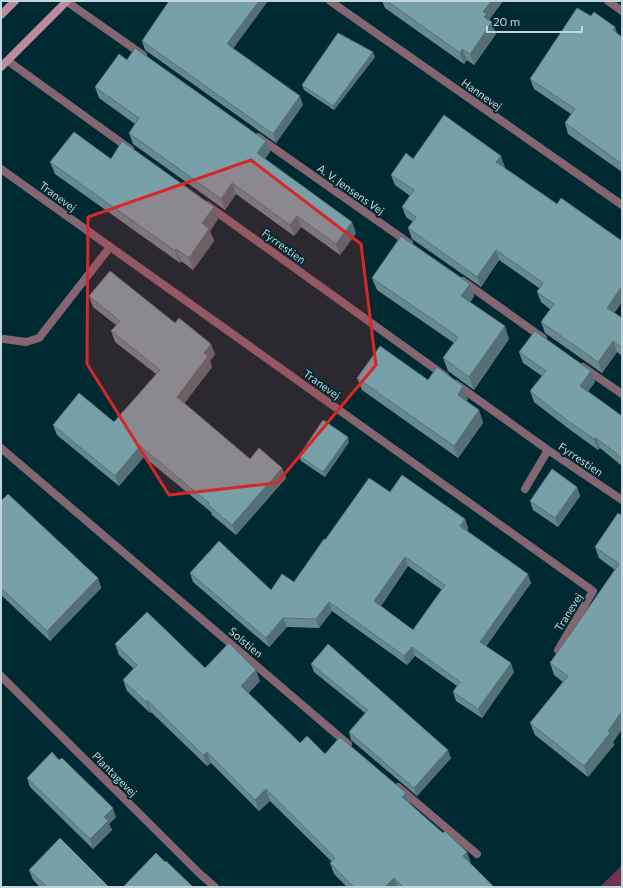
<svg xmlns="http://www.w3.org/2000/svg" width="623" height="888" font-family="Commissioner,sans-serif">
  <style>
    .green { fill: #703351 }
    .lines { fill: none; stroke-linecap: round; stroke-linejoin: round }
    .service { stroke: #846572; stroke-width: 8 }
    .minor { stroke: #846572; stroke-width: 8 }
    .secondary { stroke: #bb8a9f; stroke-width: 8 }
    .wall { fill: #678a91; fill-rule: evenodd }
    .shaded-wall { fill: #547076 }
    .building { fill: #78a0a9; stroke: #547076; fill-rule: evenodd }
    .marked { fill: #d62828; fill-opacity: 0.2; stroke: #d62828; stroke-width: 3; stroke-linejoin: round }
    .labels { text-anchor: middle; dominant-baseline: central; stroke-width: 4; stroke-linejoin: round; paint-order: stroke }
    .street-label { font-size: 11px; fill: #c1d5da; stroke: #002a31 }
  </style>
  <rect width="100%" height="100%" fill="#002a31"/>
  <!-- green -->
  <path class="green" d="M622,865V887H600Z"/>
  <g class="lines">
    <!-- service -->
    <path class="service" d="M4,339L26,342L39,338L110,247"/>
    <!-- minor -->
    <path class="minor" d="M66,1L143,55
      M330,1L622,205
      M608,1L622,11
      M8,61L130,149
      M258,137L409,243
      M1,169L593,591L558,650
      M207,205L445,376
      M463,281L543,338
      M583,367L622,394
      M456,384L548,450L622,500
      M1,448L348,744
      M525,489L548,450
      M1,676L200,874L215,887
      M398,787L477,854"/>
    <!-- secondary -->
    <path class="secondary" d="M1,15L15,1
      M1,67L67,1"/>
  </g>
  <!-- wall -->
  <path class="wall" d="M382,1H503L489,20L496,34L474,65L467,60L464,64L385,8Z
    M591,16L615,27L617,34L622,37V172L568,134L565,123L571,114L534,89L530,79Z
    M142,41L233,49L303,105L276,143L145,50Z
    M375,57L334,110L304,90L302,85Z
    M127,60L266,141L270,152L265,159L356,233L340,255L301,227L294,236L236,194L225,210L133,144L129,133L135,124L99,98L95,87Z
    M111,159L214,207L218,219L210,231L214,241L193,270L181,261L180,263L55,174L50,162Z
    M413,159L505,167L504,168L615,313L622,318V356L617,352L602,373L545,333L541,322L551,310L541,302L537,292L539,288L499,260L481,287L412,239L408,228L413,222L406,217L402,207L410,196L395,185L391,175Z
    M372,278L470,284L474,296L470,302L509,339L474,390L448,371L443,358L454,343L377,290Z
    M89,296L175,323L215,354L210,361L212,367L184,403L250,459L282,468L286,478L236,535L212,515L211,512L144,457L119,486L57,435L53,425L114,422L156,374L115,342L111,331L116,325L93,307Z
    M519,352L595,382L588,391L622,416V466L600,448L598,450L569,429L534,402L530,391L542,376L523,363Z
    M357,378L428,380L468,399L466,401L479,410L483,423L458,458L362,390Z
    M349,442L325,477L301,461L299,456Z
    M577,487L580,496L558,527L533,510L530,501Z
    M390,492L465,519L468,528L467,531L531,583L486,646L514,672L482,718L456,701L453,692L457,686L415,656L407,665L332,611L319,628L287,627L269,647L193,582L190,573L271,590L294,582L325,540ZM408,566L442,590L413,630L381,606Z
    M1,501L98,578L101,588L50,641L1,595Z
    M622,516V729L613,742L614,745L588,777L535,735L530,723L563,682L554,675L550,663L615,570L599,558L595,547Z
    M115,644L205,668L260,681L248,693L300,743L325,754L406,793L410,803L494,887H347L334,874L330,863L331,861L270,801L259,811L211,763L207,766L151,712L150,713L127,691L123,680L134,669L119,655Z
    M311,664L451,758L417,796L351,740L349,732L365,713L314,672Z
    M27,778L116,817L109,824L112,830L93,849L30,787Z
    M29,870L109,887H40L33,880Z"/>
  <!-- shaded-wall -->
  <path class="shaded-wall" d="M259,1H268L230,53L227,44Z
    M491,1H503L489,20L490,24L492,22L496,34L474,65L470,54L484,17L483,12Z
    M615,27L619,37L613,30Z
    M462,49L467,60L464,64L460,53Z
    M373,52L375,57L334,110L333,106Z
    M300,96L303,105L276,143L273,134Z
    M266,141L270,152L261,164L257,153Z
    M501,156L505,167L500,173L496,162Z
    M232,183L236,194L225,210L221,199Z
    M214,207L218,219L210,231L214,241L193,270L189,258L202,223Z
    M297,216L301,227L294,236L290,225Z
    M352,222L356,233L340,255L336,244Z
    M176,249L181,261L180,263L175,251Z
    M496,250L499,260L481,287L477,277Z
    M470,284L474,296L466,309L461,296Z
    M622,286V302L611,318L607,308Z
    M505,326L509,339L474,390L469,377Z
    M613,341L617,352L602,373L598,362Z
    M211,344L215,354L210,361L212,367L181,408L177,397L204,353Z
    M591,371L595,382L584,397L580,386Z
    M463,386L468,399L462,407L458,395Z
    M479,410L483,423L458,458L454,446Z
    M348,437L349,442L325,477L323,472Z
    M596,438L600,448L598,450L594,439Z
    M140,446L144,457L119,486L115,476Z
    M282,468L286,478L236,535L232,525Z
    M577,487L580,496L558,527L555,518Z
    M465,519L468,528L463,535L460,526Z
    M405,557L408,566L378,610L374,601Z
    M528,574L531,583L483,651L480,642Z
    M98,578L101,588L50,641L47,631Z
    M329,602L332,611L319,628L316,619Z
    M283,618L287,627L269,647L266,638Z
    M412,647L415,656L407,665L404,656Z
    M511,663L514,672L482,718L478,709Z
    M256,670L260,681L245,697L241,686Z
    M147,700L151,712L150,713L146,702Z
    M622,711V729L613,742L614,745L588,777L584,766Z
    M448,750L451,758L417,796L414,788Z
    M207,752L211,763L207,766L203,755Z
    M266,789L270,801L259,811L255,800Z
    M406,793L410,804L402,797Z
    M113,808L116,817L109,824L112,830L93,849L90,839L104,817Z
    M467,852L471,863L467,867L463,856Z
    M394,878L398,887H385Z"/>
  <!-- building -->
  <path class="building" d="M169,1H259L227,44L300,96L273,134L142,41Z
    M387,1H491L483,12L487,14L484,17L492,22L470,54L462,49L460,53Z
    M577,8L591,16L594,12L615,27L613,30L622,37V164L565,123L575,109L530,79Z
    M338,33L373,52L333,106L302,85Z
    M135,48L266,141L257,153L352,222L336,244L297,216L290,225L232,183L221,199L129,133L139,118L95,87L119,54L127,60Z
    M444,115L501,156L496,162L557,204L561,198L622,241V286L607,308L622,318V348L613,341L598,362L541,322L554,304L537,292L543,283L496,250L477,277L408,228L416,217L402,207L414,190L391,175L406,153L413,159Z
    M74,132L111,159L122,141L214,207L202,223L209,229L189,258L176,249L175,251L50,162Z
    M401,236L470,284L461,296L505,326L469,377L443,358L458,337L372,278Z
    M110,271L175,323L179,318L211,344L204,353L208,356L177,397L250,459L259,448L282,468L232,525L208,505L209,503L140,446L115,476L53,425L79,393L114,422L160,370L111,331L120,321L89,296Z
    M535,331L591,371L580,386L622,416V458L596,438L594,439L565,419L530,391L546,371L519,352Z
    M380,346L428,380L437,367L463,386L458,395L479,410L454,446L357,378Z
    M323,420L348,437L323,472L299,456Z
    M552,469L577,487L555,518L530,501Z
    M402,475L465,519L460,526L528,574L480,642L511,663L478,709L453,692L460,682L412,647L404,656L329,602L316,619L283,618L266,638L190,573L219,541L271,590L282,574L294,582L324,539L325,540L369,478L390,492ZM405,557L445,585L413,630L374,601Z
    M8,494L98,578L47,631L1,588V501Z
    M618,513L622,516V711L608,731L610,733L584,766L530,723L568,676L550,663L619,564L595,547Z
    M147,612L205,668L229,643L256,670L241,686L300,743L307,736L325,754L340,737L406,793L402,797L443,833L445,831L467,852L463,856L494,887H403L394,878L385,887H354L330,863L335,858L266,789L255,800L207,752L203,755L147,700L146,702L123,680L137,665L115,644Z
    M328,644L448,750L414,788L349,732L368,710L311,664Z
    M52,752L59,760L62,758L113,808L104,817L108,821L90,839L27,778Z
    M60,838L109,887H47L29,870Z
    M156,853L165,862L166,861L193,887H123Z"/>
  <!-- marked area -->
  <path class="marked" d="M251,160L361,244L376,365L277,483L169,495L87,364L88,217Z"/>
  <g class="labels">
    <!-- street labels -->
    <g class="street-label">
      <text transform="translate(482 94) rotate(35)">Hannevej</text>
      <text transform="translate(351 189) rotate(35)">A. V. Jensens Vej</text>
      <text transform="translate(58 196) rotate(36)">Tranevej</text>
      <text transform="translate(284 246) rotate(36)">Fyrrestien</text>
      <text transform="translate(322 384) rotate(35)">Tranevej</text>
      <text transform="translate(581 459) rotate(34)">Fyrrestien</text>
      <text transform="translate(568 612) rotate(-58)">Tranevej</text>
      <text transform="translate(246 642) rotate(40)">Solstien</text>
      <text transform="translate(115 774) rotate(45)">Plantagevej</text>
    </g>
  </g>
  <!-- border -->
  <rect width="623" height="888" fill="none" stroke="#c1d5da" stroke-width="4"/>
  <!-- scale -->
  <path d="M487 26v6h95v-6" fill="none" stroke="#c1d5da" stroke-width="2"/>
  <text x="493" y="26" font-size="12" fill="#c1d5da" stroke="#002a31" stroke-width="3" paint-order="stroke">20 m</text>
</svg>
